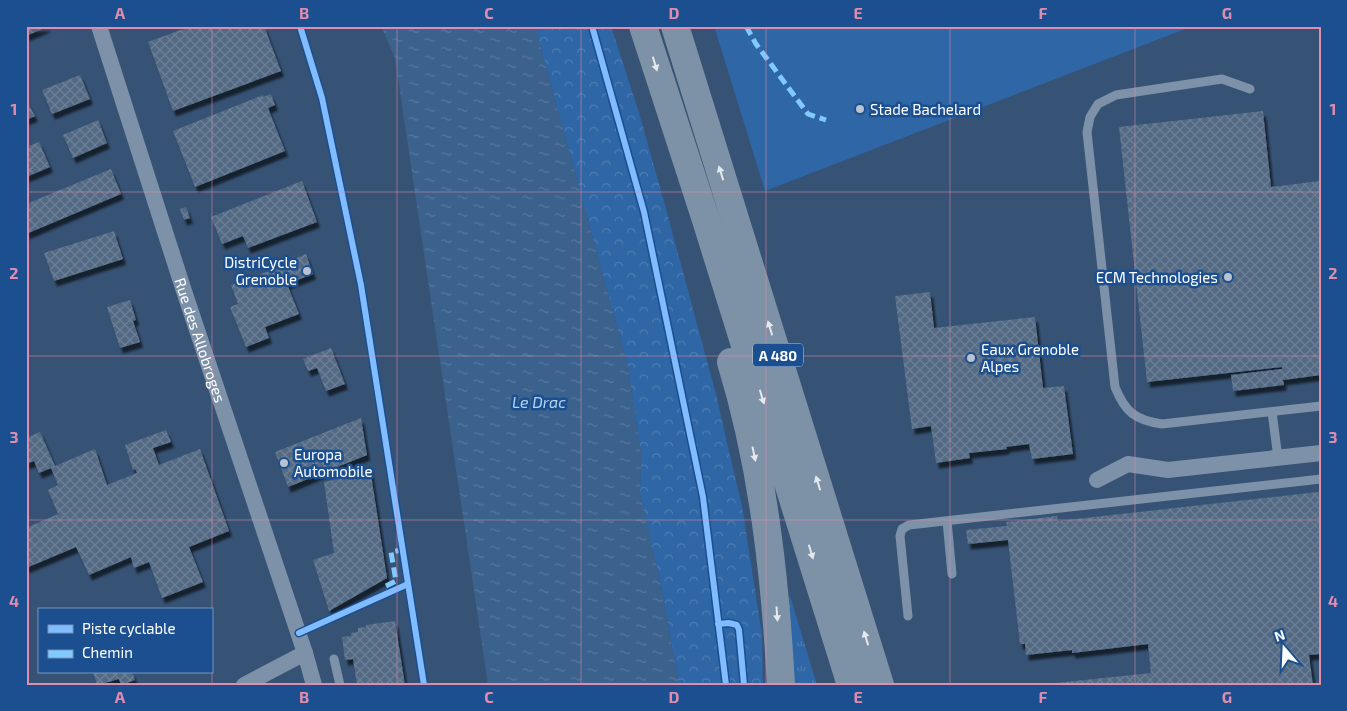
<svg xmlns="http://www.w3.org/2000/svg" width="1347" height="711" font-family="'Exo 2',sans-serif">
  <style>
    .grass { fill: url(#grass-tufts) }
    .forest { fill: url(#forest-crowns) }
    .pitch { fill: #2f66a5 }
    .water { fill: url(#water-ripples) }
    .building { fill: url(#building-cross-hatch); filter: url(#shadow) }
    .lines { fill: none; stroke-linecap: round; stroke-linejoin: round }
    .service { stroke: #7d92a8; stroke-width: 9 }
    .minor { stroke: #7d92a8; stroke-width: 16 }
    .motorway { stroke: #7e92a7; stroke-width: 28 }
    .quiet { stroke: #80caff; stroke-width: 5; stroke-dasharray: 10 5; stroke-linecap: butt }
    .cycleway-casing { stroke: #1b4f8f; stroke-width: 9 }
    .cycleway { stroke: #80bcff; stroke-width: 6 }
    .oneway { fill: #e5e9ed }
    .grid { fill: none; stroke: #e08cad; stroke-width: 1; stroke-opacity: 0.55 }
    .poi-dot { fill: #b9c2ce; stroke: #1b4f8f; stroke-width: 2 }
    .labels { text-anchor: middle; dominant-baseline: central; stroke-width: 5; stroke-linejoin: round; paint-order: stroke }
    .shield { fill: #1b4f8f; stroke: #bbcadd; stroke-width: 1 }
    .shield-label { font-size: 14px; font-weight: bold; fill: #fff }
    .poi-label { font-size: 15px; fill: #fff; stroke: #1b4f8f; text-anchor: start }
    .street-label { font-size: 15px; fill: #fff; stroke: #1b4f8f }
    .water-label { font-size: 16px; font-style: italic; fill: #b5d3f5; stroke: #1b4f8f }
    .neatline { fill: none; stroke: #e08cad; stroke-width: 2 }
    .grid-label { font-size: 16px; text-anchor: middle; font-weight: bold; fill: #e08cad }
  </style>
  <defs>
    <pattern id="grass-tufts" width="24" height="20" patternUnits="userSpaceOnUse" patternTransform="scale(1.25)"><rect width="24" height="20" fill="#2f66a5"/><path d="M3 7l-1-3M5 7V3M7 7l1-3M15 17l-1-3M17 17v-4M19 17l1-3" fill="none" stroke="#4e7db2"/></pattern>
    <pattern id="forest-crowns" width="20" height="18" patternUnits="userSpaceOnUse" patternTransform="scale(1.25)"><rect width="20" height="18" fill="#2f66a5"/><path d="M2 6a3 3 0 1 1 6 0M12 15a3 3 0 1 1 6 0" fill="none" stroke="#4e7db2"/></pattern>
    <pattern id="water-ripples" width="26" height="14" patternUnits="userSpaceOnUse" patternTransform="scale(1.25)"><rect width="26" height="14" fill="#3b618d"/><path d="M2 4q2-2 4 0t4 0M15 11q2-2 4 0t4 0" fill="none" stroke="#58799e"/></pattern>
    <pattern id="building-cross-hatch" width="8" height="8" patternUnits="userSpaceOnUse" patternTransform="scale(1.25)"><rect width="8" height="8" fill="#526984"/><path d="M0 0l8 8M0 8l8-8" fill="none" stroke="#6c8096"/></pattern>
    <filter id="shadow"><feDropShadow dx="3" dy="5.5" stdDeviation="1" flood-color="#0009"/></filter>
  </defs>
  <rect width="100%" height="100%" fill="#365274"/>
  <!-- grass -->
  <path class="grass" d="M790,596L817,685H792L784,605Z"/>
  <!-- forest -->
  <path class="forest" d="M535,26H611L640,116L666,209L716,394L728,447L742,506L762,635L763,685H679L662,590L640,494L641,454L628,367Z"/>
  <!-- pitch -->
  <path class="pitch" d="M714,26H1193L765,191Z"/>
  <!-- water -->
  <path class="water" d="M381,26H535L628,367L641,454L640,494L662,590L679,685H488L395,58Z"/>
  <!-- building -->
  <path class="building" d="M26,26H49L26,36Z
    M191,26H264L281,71L173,111L148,42Z
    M80,75L90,99L52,114L42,90Z
    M271,94L275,105L268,108L285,151L195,187L173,131L263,95V97Z
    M26,100L35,116L26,120Z
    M1263,111L1271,187L1320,181L1321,375L1283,380L1284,385L1233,391L1231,375L1282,369V367L1147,382L1119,127Z
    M98,120L107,143L73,158L63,135Z
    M39,142L50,167L26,177V147Z
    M111,169L121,194L26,234V204Z
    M302,181L317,222L248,248L243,236L222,244L211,217Z
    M186,207L190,218L184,220L180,209Z
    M114,231L123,259L54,281L44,253Z
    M306,254L313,274L287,284L299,314L265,327L269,338L246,347L230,307L238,304L231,285L288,264L287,262Z
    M930,292L934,328L1035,317L1043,388L1064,386L1073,454L1032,459L1029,444L1006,447L1007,449L969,453L970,458L936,463L931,426L912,429L895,296Z
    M130,300L136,320L133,321L140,342L120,348L107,307Z
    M331,348L345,384L326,391L317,368L308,371L303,359Z
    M361,418L367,455L288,487L275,452Z
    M166,430L171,442L153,448L159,465L200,449L229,531L189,547L203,582L162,598L149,562L134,568L131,557L89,575L76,547L26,568V528L58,514L48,490L58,485L51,468L39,473L34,461L26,464V438L40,432L55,466L95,449L107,485L137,473L135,469L133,470L125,445Z
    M370,468L387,578L329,611L313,560L334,553L324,482L333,480V473Z
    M1318,492L1321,493V654L1309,655L1313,685H1056V683L1151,673L1148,644L1072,653V650L1026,655L1025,644H1020L1008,540L968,544L966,530L1007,526L1006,522L1057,516L1058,521Z
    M395,621L405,685H357L353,659L345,660L342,637L351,636V633L358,632V628L366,627V625Z
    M93,672H132L135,680L121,685L119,679L97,685Z"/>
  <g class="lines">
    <!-- service -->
    <path class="service" d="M1250,89L1222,79L1116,95L1098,104L1090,117L1087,132L1115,387C1125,412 1135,420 1162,424L1321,406
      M1272,412L1278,458
      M947,521L952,574
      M908,616L900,536L902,529L909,525L1321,479
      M334,659L340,685"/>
    <!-- minor -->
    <g class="minor">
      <path id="s1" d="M99,26L183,288L305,653L314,685"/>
      <path d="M1097,480L1128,464L1168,470L1321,453"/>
      <path d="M244,685L305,653"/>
    </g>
    <!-- motorway -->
    <path class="motorway" d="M643,26L706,220L851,685
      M675,26L880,685
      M731,362C763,467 775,575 781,685"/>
    <!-- quiet -->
    <path class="quiet" d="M746,26L756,44L808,114L826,120
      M386,586L396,581L391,552L402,550"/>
    <!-- cycleway casing -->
    <g class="cycleway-casing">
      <path id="cycleway" d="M300,26L322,98L361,285L424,685
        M592,26L644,212L703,497L726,685
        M718,624L729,623L737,625L739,630L744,685
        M299,633L408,584"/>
    </g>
    <!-- cycleway -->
    <use href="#cycleway" class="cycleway"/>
  </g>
  <!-- one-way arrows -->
  <defs><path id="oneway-solid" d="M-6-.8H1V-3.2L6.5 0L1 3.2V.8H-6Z" transform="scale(1.25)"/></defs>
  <g class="oneway">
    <use href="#oneway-solid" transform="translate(655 64) rotate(73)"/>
    <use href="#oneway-solid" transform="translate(721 173) rotate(-107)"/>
    <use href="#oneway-solid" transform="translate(770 328) rotate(-107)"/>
    <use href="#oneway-solid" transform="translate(762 397) rotate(73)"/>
    <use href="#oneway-solid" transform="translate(754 454) rotate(78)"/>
    <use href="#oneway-solid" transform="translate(818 483) rotate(-107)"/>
    <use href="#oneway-solid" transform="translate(811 552) rotate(73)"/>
    <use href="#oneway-solid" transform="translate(777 614) rotate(86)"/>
    <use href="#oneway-solid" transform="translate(866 638) rotate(-107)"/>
  </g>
  <!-- grid -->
  <path class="grid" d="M212,26V685M397,26V685M581,26V685M766,26V685M950,26V685M1135,26V685M26,192H1321M26,356H1321M26,520H1321"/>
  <!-- markers -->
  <g class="poi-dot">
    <circle cx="860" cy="109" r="5"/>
    <circle cx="307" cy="271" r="5"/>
    <circle cx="1228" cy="277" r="5"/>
    <circle cx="971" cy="358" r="5"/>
    <circle cx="284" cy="463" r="5"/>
  </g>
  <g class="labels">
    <!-- shield labels -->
    <rect class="shield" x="753" y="343.5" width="50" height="23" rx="4"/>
    <g class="shield-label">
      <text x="778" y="355">A 480</text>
    </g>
    <!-- poi labels -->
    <g class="poi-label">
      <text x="870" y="109">Stade Bachelard</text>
      <text x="297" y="262" text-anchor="end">DistriCycle<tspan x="297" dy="17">Grenoble</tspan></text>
      <text x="1218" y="277" text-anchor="end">ECM Technologies</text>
      <text x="981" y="349">Eaux Grenoble<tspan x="981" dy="17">Alpes</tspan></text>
      <text x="294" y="454">Europa<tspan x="294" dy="17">Automobile</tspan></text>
    </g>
    <!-- street labels -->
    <g class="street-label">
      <text stroke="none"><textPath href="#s1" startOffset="330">Rue des Allobroges</textPath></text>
    </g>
    <!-- water labels -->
    <g class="water-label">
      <text x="539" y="401">Le Drac</text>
    </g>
  </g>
  <!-- border -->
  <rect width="1347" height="711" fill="none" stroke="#1b4f8f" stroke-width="55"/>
  <!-- legend -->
  <rect x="38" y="608" width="175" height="65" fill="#1b4f8f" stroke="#7695bc"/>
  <rect x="48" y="625" width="25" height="8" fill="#80bcff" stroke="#7695bc"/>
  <text x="82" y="634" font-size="15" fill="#ffffff">Piste cyclable</text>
  <rect x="48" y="650" width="25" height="8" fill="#80caff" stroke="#7695bc"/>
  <text x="82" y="658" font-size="15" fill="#ffffff">Chemin</text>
  <!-- north arrow -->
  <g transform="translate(1284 648) rotate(341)" stroke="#1b4f8f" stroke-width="4" paint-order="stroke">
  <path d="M0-4L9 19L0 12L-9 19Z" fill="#ffffff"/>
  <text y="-8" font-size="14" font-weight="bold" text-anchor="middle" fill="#ffffff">N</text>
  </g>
  <rect x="28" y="28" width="1292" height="656" class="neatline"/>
  <g class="grid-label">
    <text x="120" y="19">A</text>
    <text x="304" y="19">B</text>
    <text x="489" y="19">C</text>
    <text x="674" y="19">D</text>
    <text x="858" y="19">E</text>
    <text x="1043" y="19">F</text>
    <text x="1227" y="19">G</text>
    <text x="14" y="115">1</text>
    <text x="1333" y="115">1</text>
    <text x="14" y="279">2</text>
    <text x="1333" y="279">2</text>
    <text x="14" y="443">3</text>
    <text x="1333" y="443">3</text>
    <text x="14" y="607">4</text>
    <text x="1333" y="607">4</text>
    <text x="120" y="703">A</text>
    <text x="304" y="703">B</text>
    <text x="489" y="703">C</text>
    <text x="674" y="703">D</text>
    <text x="858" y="703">E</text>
    <text x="1043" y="703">F</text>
    <text x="1227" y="703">G</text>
  </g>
</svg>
